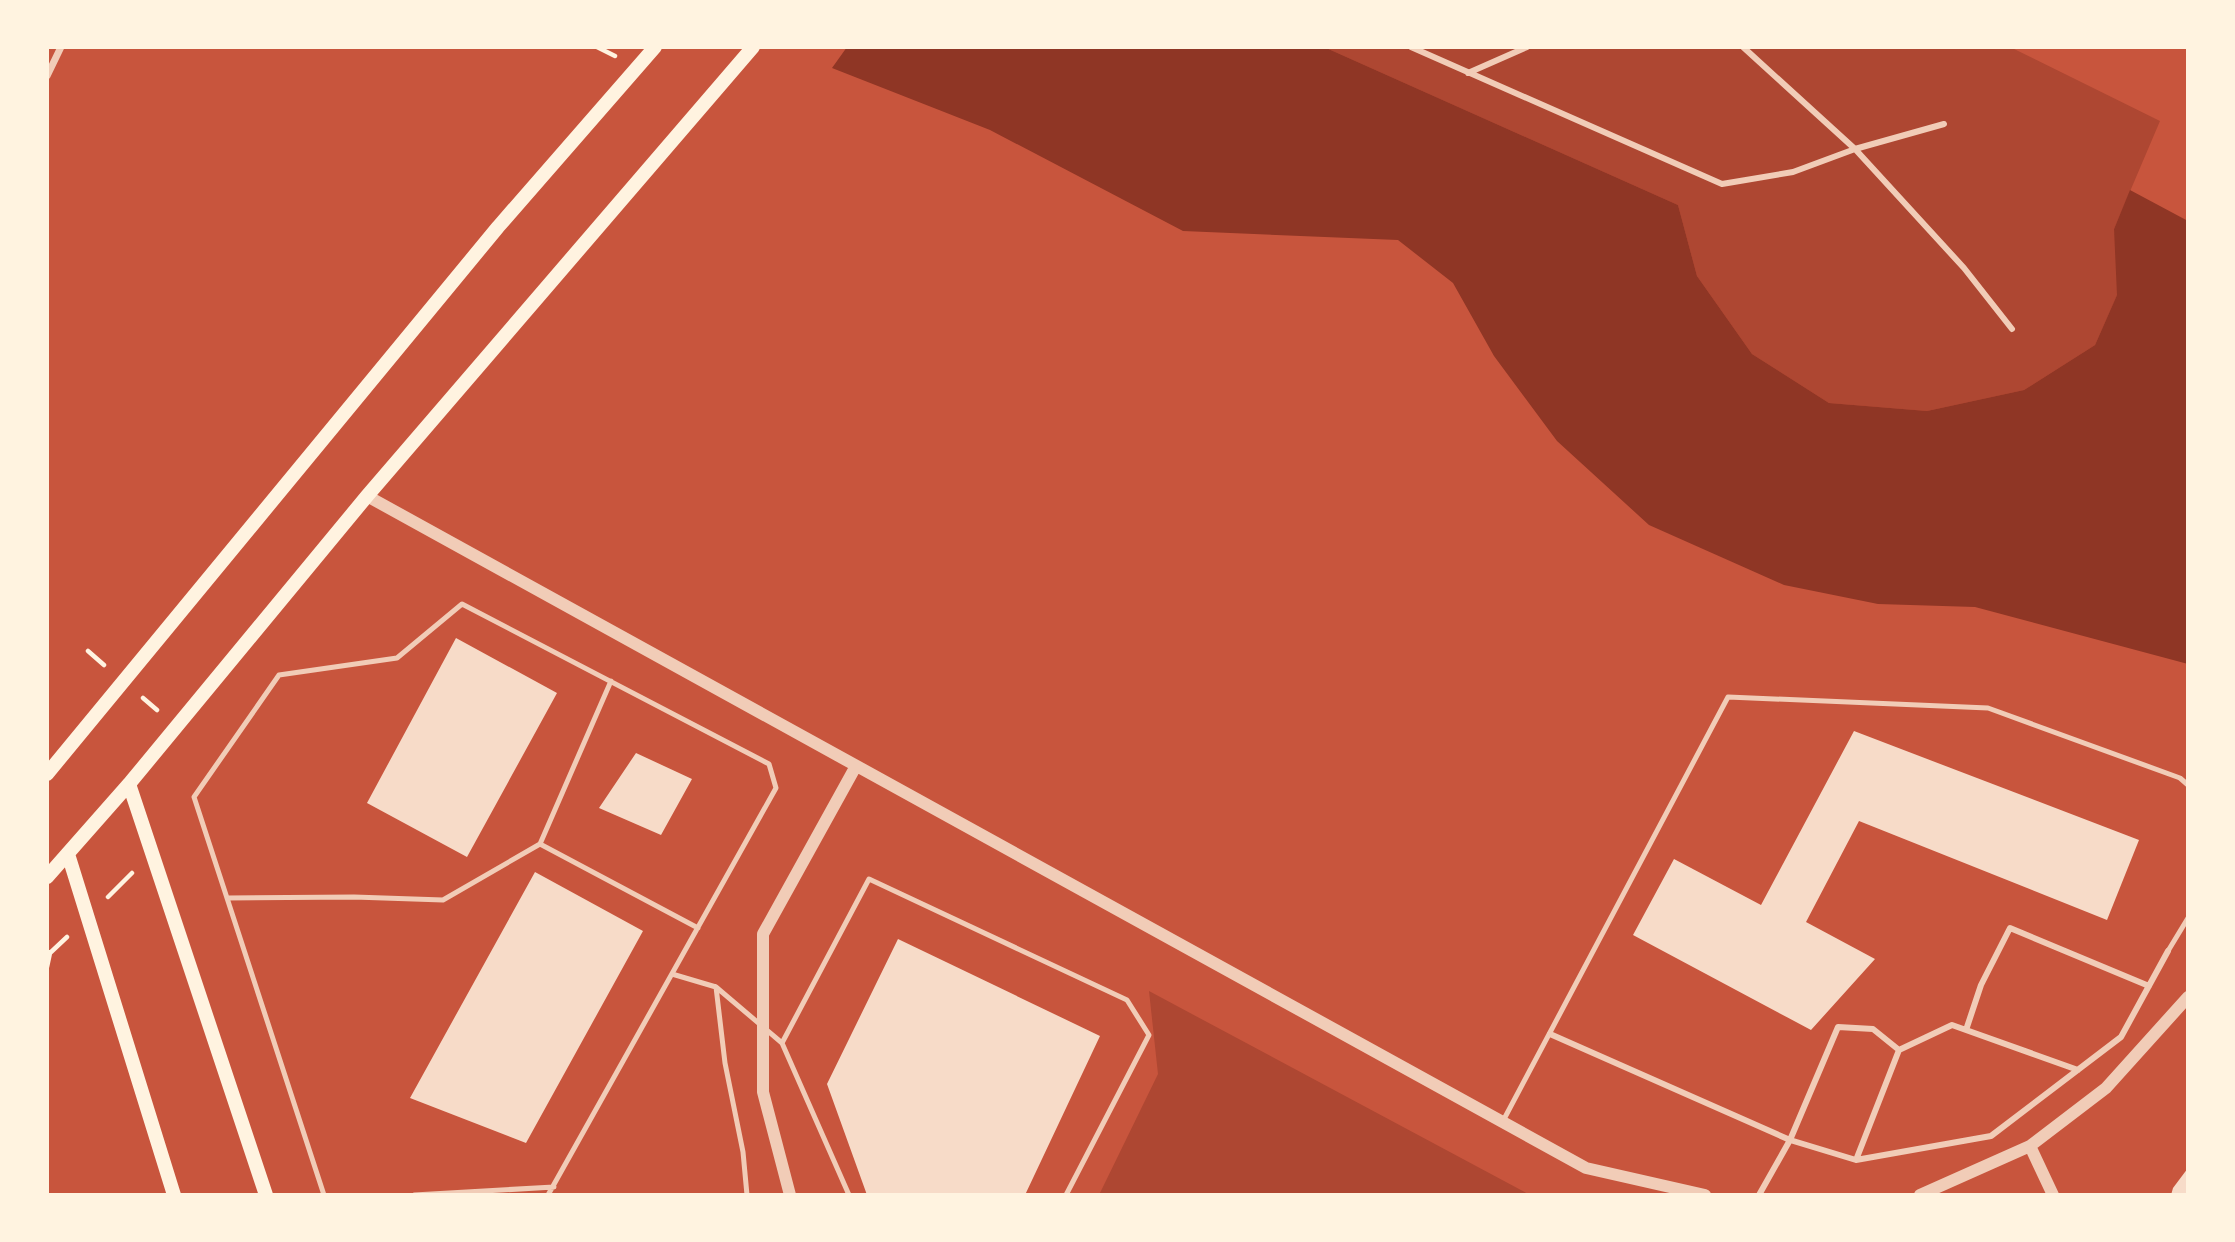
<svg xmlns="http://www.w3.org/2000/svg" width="2235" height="1242" font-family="'DejaVu Sans',sans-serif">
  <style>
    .green { fill: #ae4732 }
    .water { fill: #8f3625 }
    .building { fill: #f7dbc8 }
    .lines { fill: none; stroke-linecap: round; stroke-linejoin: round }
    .path { stroke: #fff3e0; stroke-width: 4.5 }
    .service { stroke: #f1ccb7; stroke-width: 5 }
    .pedestrian { stroke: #f1ccb7; stroke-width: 6 }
    .minor { stroke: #f1ccb7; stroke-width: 7 }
    .tertiary { stroke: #f1ccb7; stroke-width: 12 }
    .secondary { stroke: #fff3e0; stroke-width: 14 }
  </style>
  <rect width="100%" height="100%" fill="#c8553d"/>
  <!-- green -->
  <path class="green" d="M1324,47H2010L2160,121L2114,229L2123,282L2095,345L2024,390L1927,411L1829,403L1752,354L1697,276L1678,205Z
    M1149,991L1530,1195H1099L1158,1074Z"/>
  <!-- water -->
  <path class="water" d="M847,47H1324L1678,205L1697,276L1752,354L1829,403L1927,411L2024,390L2095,345L2117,295L2114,229L2130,190L2188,221V664L1975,607L1878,604L1784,585L1649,525L1557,441L1494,356L1453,283L1398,240L1183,231L990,130L832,68Z"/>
  <!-- building -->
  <path class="building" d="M456,638L557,693L467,857L367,803Z
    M1854,731L2139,840L2107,920L1859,821L1806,922L1875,959L1811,1030L1633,935L1674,859L1761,905Z
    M636,753L692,779L661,835L599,808Z
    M535,872L643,931L526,1143L410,1098Z
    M898,939L1100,1036L1025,1195H867L827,1084Z
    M2188,1168V1195H2171L2173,1188Z"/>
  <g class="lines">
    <!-- path -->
    <path class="path" d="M597,47L615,56
      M88,651L104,665
      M143,698L157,710
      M108,897L132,873
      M47,951L50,953L47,967
      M50,953L67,937"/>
    <!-- service -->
    <path class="service" d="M611,681L540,844L698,928
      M227,898L354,897L443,900L540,844
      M2168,951L2188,918
      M672,974L716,987L725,1063L743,1152L747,1195
      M716,987L782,1043
      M1503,1121L1728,697L1988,708L2180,778L2188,785
      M324,1195L194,797L279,675L397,658L462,604L769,764L776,788L548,1195
      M414,1195L554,1187
      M849,1195L782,1043L869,879L1127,1000L1149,1035L1066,1195"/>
    <!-- pedestrian -->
    <path class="pedestrian" d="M1411,47L1722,184L1793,172L1855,149L1944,124
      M1743,47L1855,149L1964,268L2012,329
      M1468,73L1527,47
      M1966,1030L1981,985L2010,928L2149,986
      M1550,1034L1790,1140L1856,1160L1991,1136L2121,1037L2168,951
      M1856,1160L1899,1050L1952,1025L2078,1070
      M1759,1195L1790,1140L1838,1027L1873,1029L1899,1050"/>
    <!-- minor -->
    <path class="minor" d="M47,76L61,47"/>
    <!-- tertiary -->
    <path class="tertiary" d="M367,496L1586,1168L1705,1195
      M2030,1146L2053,1195
      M790,1195L763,1092V934L856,766
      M1920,1195L2030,1146L2106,1088L2188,997"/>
    <!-- secondary -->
    <path class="secondary" d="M47,774L498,227L655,47
      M129,784L266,1195
      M68,854L174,1195
      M47,877L129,784L367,496L753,47"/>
  </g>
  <!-- border -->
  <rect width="2235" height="1242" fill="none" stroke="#fff3e0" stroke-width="98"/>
</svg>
